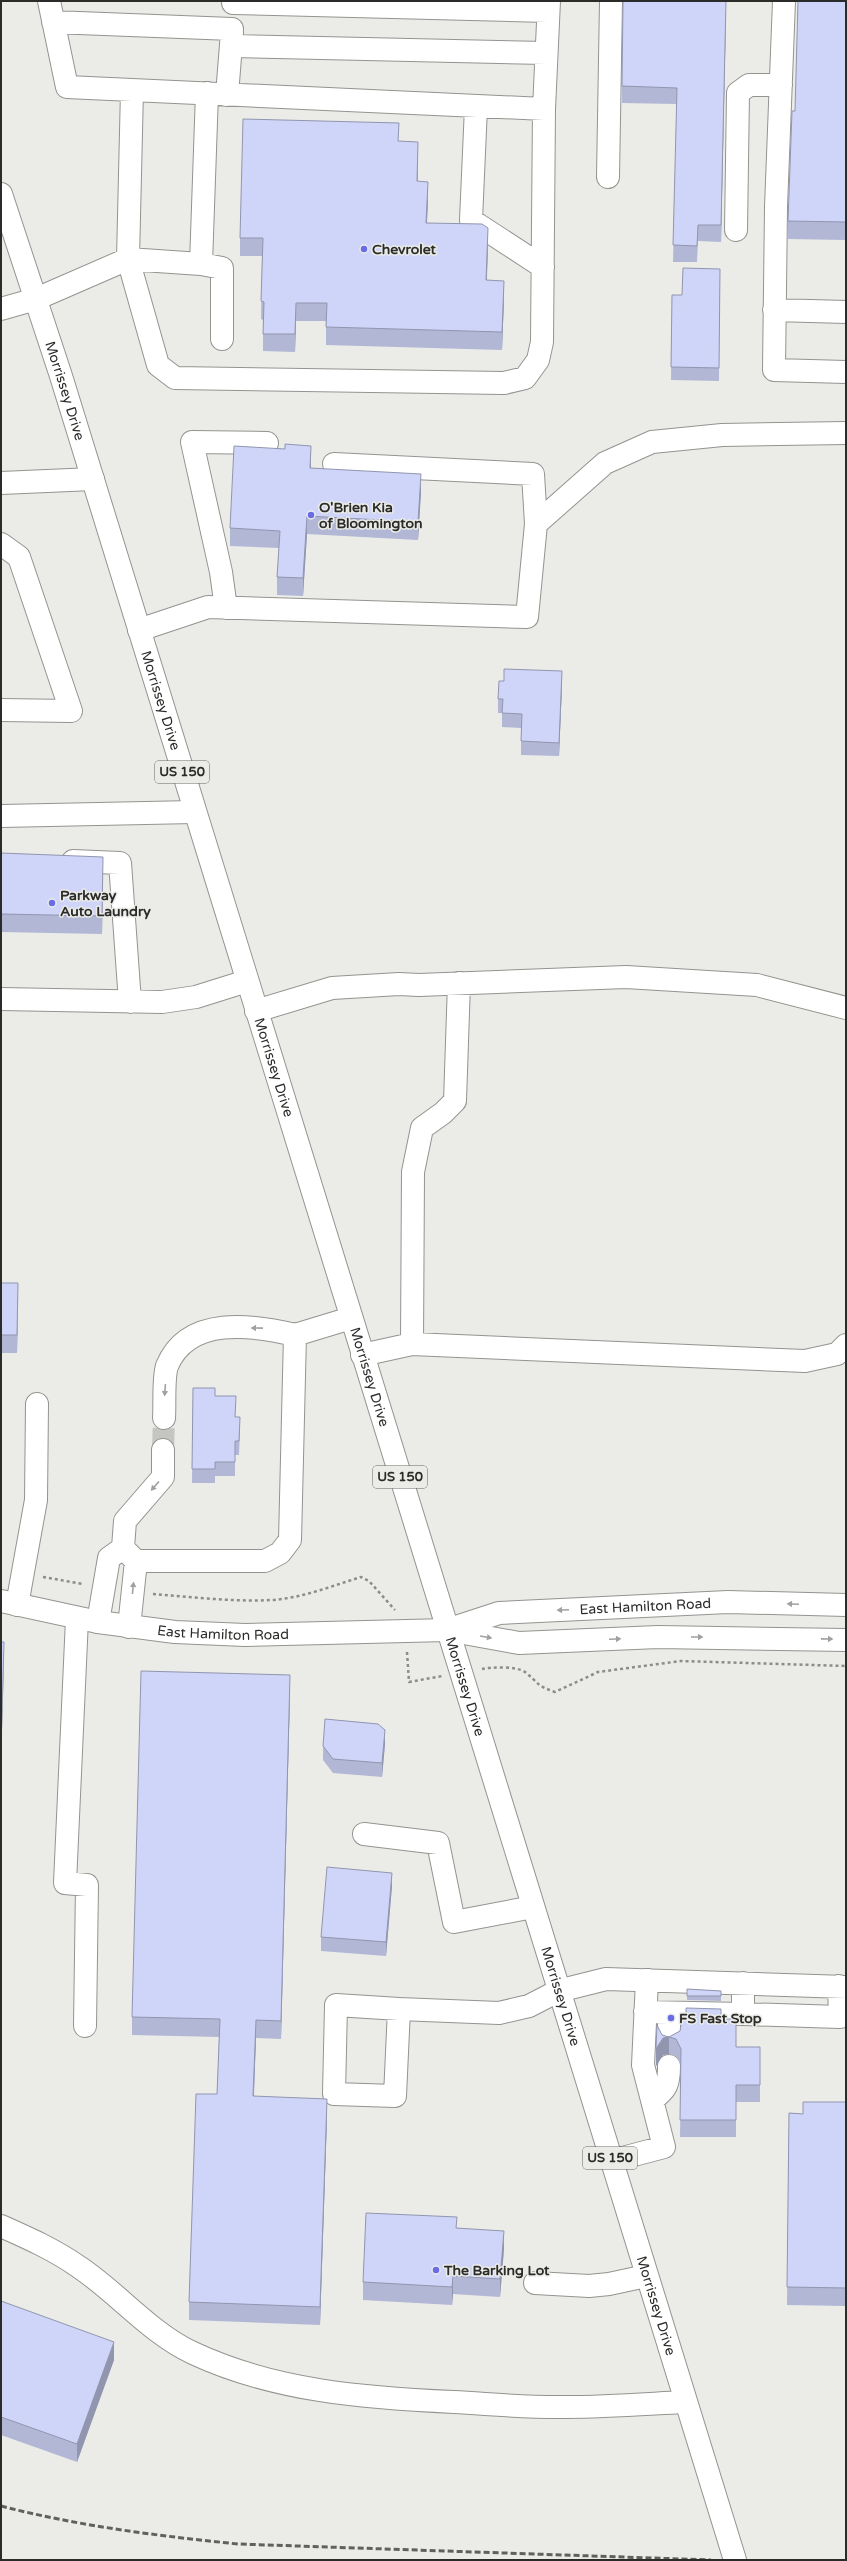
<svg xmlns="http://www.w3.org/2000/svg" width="847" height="2561" font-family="'Varela Round',sans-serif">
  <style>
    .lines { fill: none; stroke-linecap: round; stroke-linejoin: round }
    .minor-tunnel { stroke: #c5c5c2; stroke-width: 22; stroke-dasharray: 22 11; stroke-linecap: butt }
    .minor-casing { stroke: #939490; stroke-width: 24 }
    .major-casing { stroke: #939490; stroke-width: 24 }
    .path { stroke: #8c8d8a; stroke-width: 2.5; stroke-dasharray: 3 3; stroke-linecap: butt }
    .minor { stroke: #fff; stroke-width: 22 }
    .major { stroke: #fff; stroke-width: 22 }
    .rail { stroke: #60615e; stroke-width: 3; stroke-dasharray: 6 3; stroke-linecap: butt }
    .wall { fill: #b2b7d6 }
    .shaded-wall { fill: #9195ae }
    .building { fill: #cfd5f9; stroke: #9195ae }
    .oneway { fill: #a0a09f }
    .poi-dot { fill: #686de6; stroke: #ebece8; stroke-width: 1.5 }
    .labels { text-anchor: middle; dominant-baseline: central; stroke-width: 3; stroke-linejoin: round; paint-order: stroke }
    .shield { fill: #ebece8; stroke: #656562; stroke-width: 1 }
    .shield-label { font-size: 13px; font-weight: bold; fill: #2b2b29 }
    .poi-label { font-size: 14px; font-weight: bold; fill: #2b2b29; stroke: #ebece8; text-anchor: start }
    .street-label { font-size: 14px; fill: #2b2b29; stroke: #ebece8 }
  </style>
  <rect width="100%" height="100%" fill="#ebece8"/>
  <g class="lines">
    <!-- minor-tunnel -->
    <path class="minor-tunnel" d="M163,1450L164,1418"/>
    <!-- minor casing -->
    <g class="minor-casing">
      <path id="minor" d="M49,1L67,87L132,90
        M784,1L776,207L774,370L846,372
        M233,3L548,11
        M53,22L232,29
        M231,46L546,53
        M207,93L201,264L128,259L158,365L175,378L504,383L525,378L538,360L542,342L544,109L549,1
        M227,95L232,32
        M476,107L471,220L543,267
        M608,177L611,1
        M736,230L738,93L749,85H781
        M201,264L222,268V339
        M1,309L36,299L128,259L132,90L544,109
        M774,310L846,312
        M334,464L533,474L536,524
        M1,483L93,479
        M1,544L19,557L71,711L1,710
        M226,608L221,572L192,442L267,443
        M139,630L208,607L527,617L536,524L605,463L652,442L722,435L846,433
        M1,816L194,812
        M73,861L120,863L130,1002
        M1,999L162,1002L196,997L247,981
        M256,1011L332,988L399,984L419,985L626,977L757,985L846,1008
        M412,1344L413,1172L422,1128L443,1113L455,1101L459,983
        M362,1355L412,1344L805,1361L837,1354L846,1345
        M164,1418C165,1405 163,1378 167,1366C188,1315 253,1325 295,1335
        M123,1548L125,1521L163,1477V1450
        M136,1561H265L280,1553L290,1540L295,1335L351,1318
        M17,1605L36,1500L37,1404
        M77,1619L65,1883L87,1885L85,2026
        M98,1622L109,1558L123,1548L136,1561L129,1627
        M364,1834L438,1843L454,1922L533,1907
        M399,2009L336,2005L334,2094L395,2096L399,2009L499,2013L529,2006L558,1991L606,1979L846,1987
        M645,2012L743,2014V1983
        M743,2014L840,2017L839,1986
        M669,2041V2013
        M652,2100C667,2089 669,2084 669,2066
        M611,2161L664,2147L643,2065L647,1980
        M1,2226C28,2238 55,2250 79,2267C118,2293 150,2333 193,2353C274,2391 365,2398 454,2402C491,2404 530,2408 567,2407C606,2407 645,2404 684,2402
        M535,2283L589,2286L609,2284L646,2276"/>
    </g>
    <!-- major casing -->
    <g class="major-casing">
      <g id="major">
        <path id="s1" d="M1,194L61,376L735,2560"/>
        <path id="s2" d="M1,1601L98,1622L175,1632L245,1635L447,1630L519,1643L658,1637L846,1640"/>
        <path id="s3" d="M450,1629L499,1613L728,1602L846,1605"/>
      </g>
    </g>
    <!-- path -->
    <path class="path" d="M43,1577L83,1584
      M153,1594C192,1597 233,1602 272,1600C302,1598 332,1586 361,1577L369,1581L395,1610
      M407,1652L409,1682L442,1676
      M482,1669C491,1667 517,1666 525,1672C539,1683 535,1685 555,1692L598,1672L681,1661L846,1666"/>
    <!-- minor -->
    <use href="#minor" class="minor"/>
    <!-- major -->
    <use href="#major" class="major"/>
    <!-- rail -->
    <path class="rail" d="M1,2506C78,2526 159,2536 238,2544L711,2560"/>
  </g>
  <!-- wall -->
  <path class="wall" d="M846,1V240L788,239V221L795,111Z
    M726,13L721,242L698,241L697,262H673L677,104L622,103V86Z
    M399,141L418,160V181L428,200L427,223L488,246L487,280L504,299L502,350L326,345V321H296L295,352L263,351V320L261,319L262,256H240V238Z
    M720,269L719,381L671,380L672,295H682Z
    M311,464V468L421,492L418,540L307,534L303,596L277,595V577L279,548L230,546V528Z
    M562,685L559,756L521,755V728L502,727V713H498V699Z
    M1,853L103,875L102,934L1,932Z
    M1,1283L18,1301L17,1353H1Z
    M193,1388L215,1396L236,1417L240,1431L239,1455H235V1476H215V1483H192Z
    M290,1693L281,2039L256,2038L254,2096L327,2117L320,2325L189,2320V2302L217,2094L219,2037L132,2035V2017Z
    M385,1744L382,1777L333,1773L323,1760V1746Z
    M392,1886L386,1956L321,1951V1937Z
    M687,1989L721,1991V2001L687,2000Z
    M686,2019H721L736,2047H760V2102H736V2137H680L681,2065L676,2056L669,2054L663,2055L656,2066L662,2035L669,2037L680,2031Z
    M846,2102V2306L787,2305L789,2113L803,2114Z
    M457,2228L504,2249L500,2297L453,2294L452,2305L363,2300V2282Z
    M1,2301L114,2360L77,2462L1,2435Z"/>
  <!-- shaded-wall -->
  <path class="shaded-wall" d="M726,1V13L721,242V225Z
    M418,142V160L417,199V181Z
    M428,182V200L426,241V223Z
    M488,228V246L486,298V280Z
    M504,281V299L502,350V332Z
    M296,303V321L295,352V334Z
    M311,446V464L310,486V468Z
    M421,474V492L418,540V522Z
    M307,516V534L303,596V578Z
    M562,671V685L559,756V743Z
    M103,857V875L102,934V916Z
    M18,1283V1301L17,1353V1335Z
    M4,1642V1660L1,1766V1748Z
    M290,1675V1693L281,2039V2021Z
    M385,1730V1744L382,1777V1763Z
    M392,1873V1886L386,1956V1942Z
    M256,2020V2038L253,2114V2096Z
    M669,2037V2054L663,2055L656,2066V2049L663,2038Z
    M327,2099V2117L320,2325V2307Z
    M504,2231V2249L500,2297V2279Z
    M453,2276V2294L452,2305V2287Z
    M114,2342V2360L77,2462V2444Z"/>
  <!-- building -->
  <path class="building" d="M623,1H726L721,225H698L697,246L673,245L677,88L622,86Z
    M798,1H846V222L788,221L792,111H795Z
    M243,119L399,123L398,141L418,142L417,181L428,182L426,223L482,224L488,228L486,280L504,281L502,332L326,327L327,303H296L295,334H263L264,302L261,301L263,238H240Z
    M683,268L720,269L719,368L671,367L672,295H682Z
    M285,444L311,446L310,468L421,474L418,522L307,516L303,578L277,577L280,531L230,528L234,446L285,449Z
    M504,669L562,671L559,743L521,741L522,714L502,713L503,699H498L499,681H504Z
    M1,853L103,857L102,916L1,914Z
    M1,1283H18L17,1335H1Z
    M193,1388H215V1396H236L235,1417H240L239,1441H235V1462H215V1469H192Z
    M1,1642H4L1,1748Z
    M141,1671L290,1675L281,2021L256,2020L253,2096L327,2099L320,2307L189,2302L196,2094H217L220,2019L132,2017Z
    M325,1719L378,1724L385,1730L382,1763L333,1759L323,1746Z
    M327,1867L392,1873L386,1942L321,1937Z
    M687,1989L721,1991V1996H687Z
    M686,2008L721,2009V2019H736V2047H760V2085H736V2120H680L681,2049L676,2039L669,2037L663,2038L656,2049L657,2025L662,2035L669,2037L680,2031L682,2019H686Z
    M803,2102H846V2288L787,2287L789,2113L803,2114Z
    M366,2213L457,2217L456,2228L504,2231L500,2279L453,2276L452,2287L363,2282Z
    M1,2301L114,2342L77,2444L1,2417Z"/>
  <!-- one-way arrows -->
  <defs><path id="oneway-solid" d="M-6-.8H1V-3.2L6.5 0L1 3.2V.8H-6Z"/></defs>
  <g class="oneway">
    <use href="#oneway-solid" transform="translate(257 1328) rotate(-179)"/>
    <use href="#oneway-solid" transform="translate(165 1390) rotate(94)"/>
    <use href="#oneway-solid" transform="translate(155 1486) rotate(131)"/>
    <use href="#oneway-solid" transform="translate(133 1588) rotate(-84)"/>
    <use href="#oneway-solid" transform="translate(793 1604) rotate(-178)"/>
    <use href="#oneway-solid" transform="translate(563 1610) rotate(177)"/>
    <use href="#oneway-solid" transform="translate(486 1637) rotate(10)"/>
    <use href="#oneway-solid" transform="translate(697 1637)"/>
    <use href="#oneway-solid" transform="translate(615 1639) rotate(-2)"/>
    <use href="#oneway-solid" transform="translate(827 1639) rotate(1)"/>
  </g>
  <!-- markers -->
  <g class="poi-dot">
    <circle cx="364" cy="249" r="4"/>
    <circle cx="311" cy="515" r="4"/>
    <circle cx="52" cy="903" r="4"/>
    <circle cx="671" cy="2018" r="4"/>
    <circle cx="436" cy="2270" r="4"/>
  </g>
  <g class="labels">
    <!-- shield labels -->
    <g class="shield">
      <rect x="155" y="761" width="54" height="22" rx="3"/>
      <rect x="373" y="1466" width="54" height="22" rx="3"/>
      <rect x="583" y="2147" width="54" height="22" rx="3"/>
    </g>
    <g class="shield-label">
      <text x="182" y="772">US 150</text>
      <text x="400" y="1477">US 150</text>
      <text x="610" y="2158">US 150</text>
    </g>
    <!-- poi labels -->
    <g class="poi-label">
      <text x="372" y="249">Chevrolet</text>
      <text x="319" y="507">O'Brien Kia<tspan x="319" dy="16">of Bloomington</tspan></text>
      <text x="60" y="895">Parkway<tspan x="60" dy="16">Auto Laundry</tspan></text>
      <text x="679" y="2018">FS Fast Stop</text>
      <text x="444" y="2270">The Barking Lot</text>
    </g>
    <!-- street labels -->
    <g class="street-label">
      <text stroke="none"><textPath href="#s1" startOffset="207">Morrissey Drive</textPath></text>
      <text stroke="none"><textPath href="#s1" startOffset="531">Morrissey Drive</textPath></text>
      <text stroke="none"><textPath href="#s1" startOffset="915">Morrissey Drive</textPath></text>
      <text stroke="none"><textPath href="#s1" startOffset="1239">Morrissey Drive</textPath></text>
      <text stroke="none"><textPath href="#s3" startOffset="198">East Hamilton Road</textPath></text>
      <text stroke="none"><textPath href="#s2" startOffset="225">East Hamilton Road</textPath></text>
      <text stroke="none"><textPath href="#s1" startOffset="1563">Morrissey Drive</textPath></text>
      <text stroke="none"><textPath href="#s1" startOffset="1887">Morrissey Drive</textPath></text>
      <text stroke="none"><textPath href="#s1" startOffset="2211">Morrissey Drive</textPath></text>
    </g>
  </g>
  <!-- border -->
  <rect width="847" height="2561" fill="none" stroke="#2b2b29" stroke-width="4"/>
</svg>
